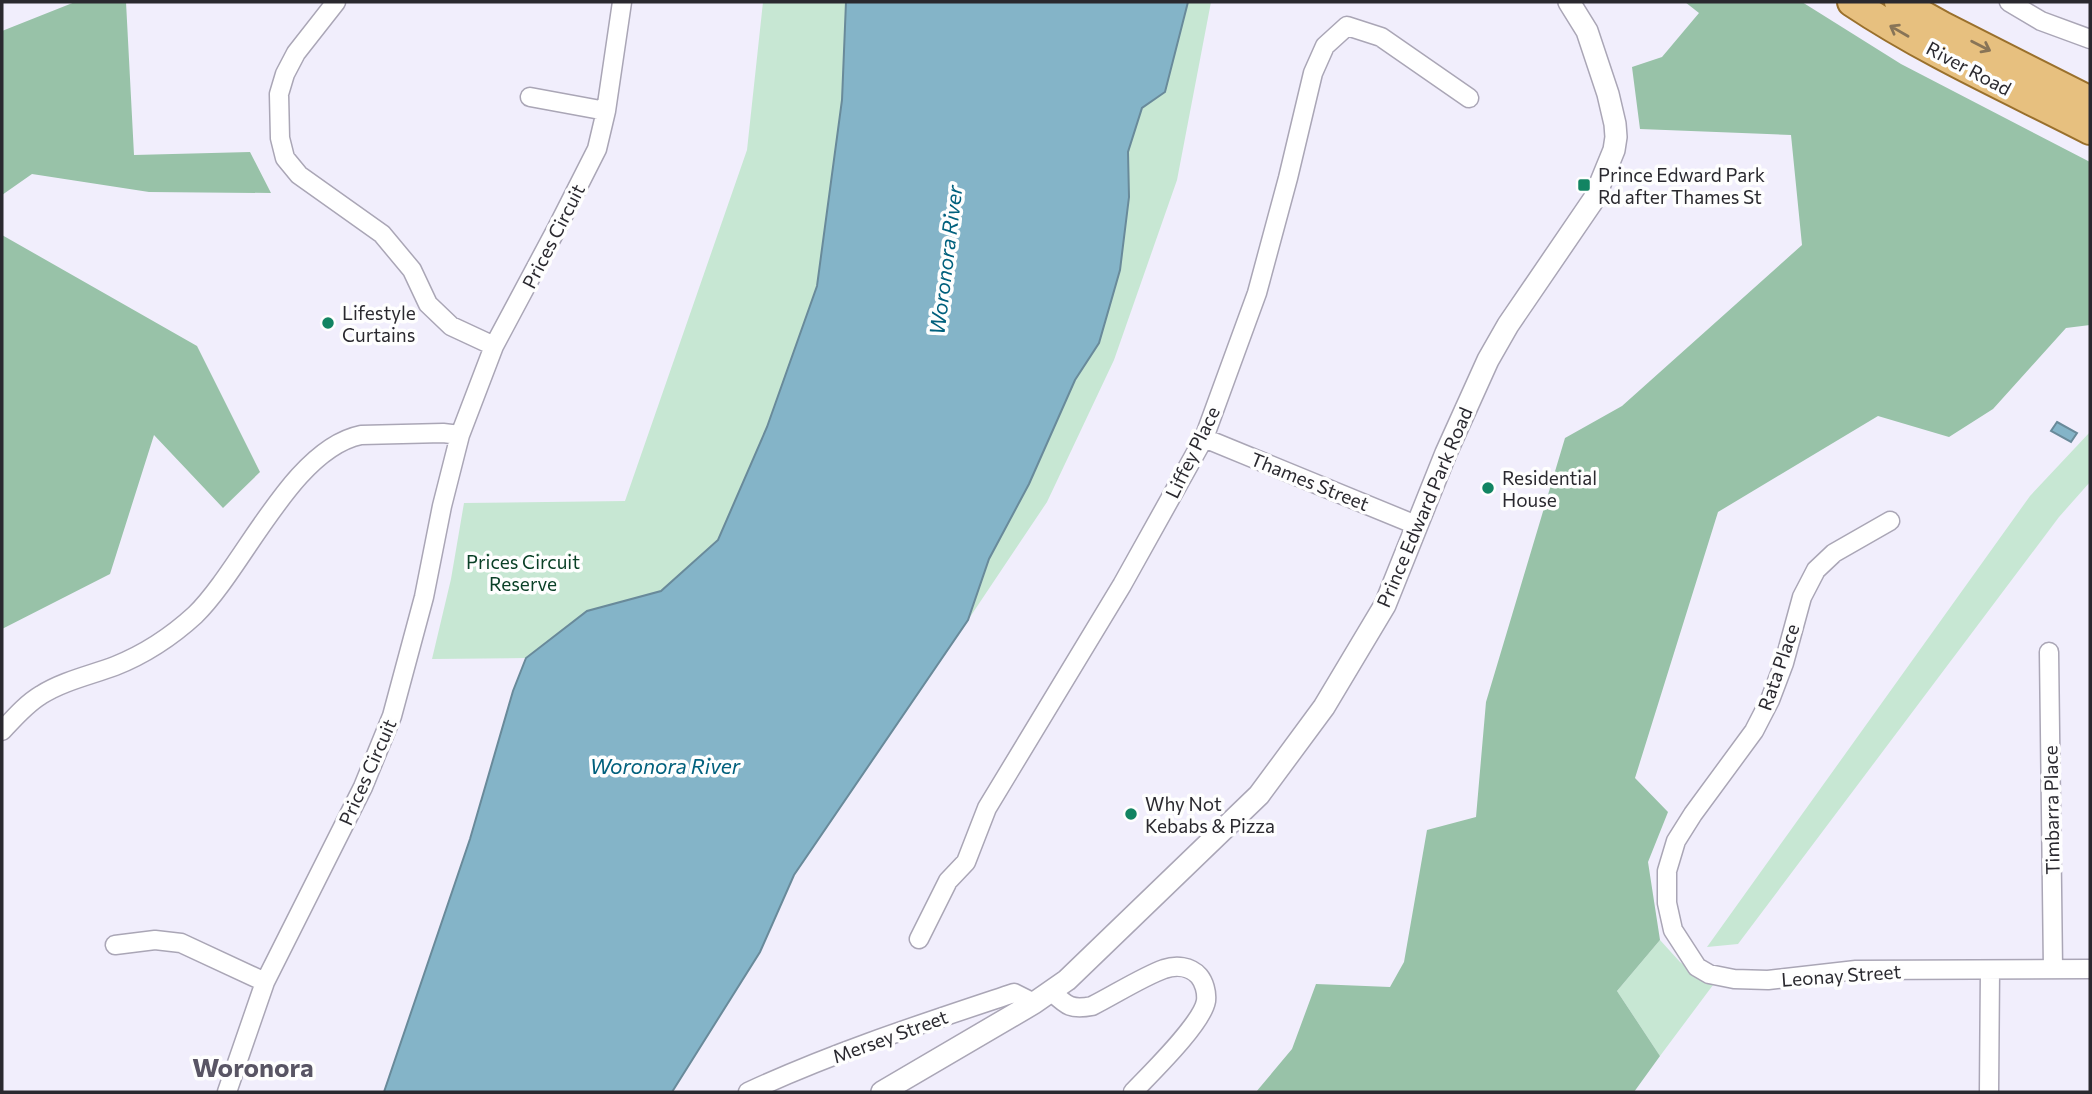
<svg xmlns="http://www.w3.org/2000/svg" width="2092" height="1094" font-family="Commissioner,sans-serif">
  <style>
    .green { fill: #c7e7d3 }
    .forest { fill: #98c2a8 }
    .water { fill: #84b4c8; stroke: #698a9a; stroke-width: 2 }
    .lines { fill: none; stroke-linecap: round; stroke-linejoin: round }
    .minor-casing { stroke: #aaa6b6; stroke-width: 21 }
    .tertiary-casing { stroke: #aaa6b6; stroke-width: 24 }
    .primary-casing { stroke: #9a702c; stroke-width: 32 }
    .minor { stroke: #fff; stroke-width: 18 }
    .tertiary { stroke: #fff; stroke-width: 21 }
    .primary { stroke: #e7c07f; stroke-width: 28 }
    .oneway { stroke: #887457 }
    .poi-dot { fill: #128462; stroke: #fefefe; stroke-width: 2.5 }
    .labels { text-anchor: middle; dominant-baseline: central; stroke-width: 7; stroke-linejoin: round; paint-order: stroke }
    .street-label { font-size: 19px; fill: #2a292f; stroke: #fefefe }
    .poi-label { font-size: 19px; fill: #2a292f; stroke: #fefefe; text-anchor: start }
    .park-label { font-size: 19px; fill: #0a4027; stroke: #fefefe }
    .water-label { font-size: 21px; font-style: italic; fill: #00607d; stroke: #fefefe }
    .district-label { font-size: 26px; font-weight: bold; fill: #595564; stroke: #fefefe }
  </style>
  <rect width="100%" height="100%" fill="#f1eefc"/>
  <!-- green -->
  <path class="green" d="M763,2H846L842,100L817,286L767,427L718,540L661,591L587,611L526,658L432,659L451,579L464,503L625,501L747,150Z
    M1188,2H1211L1177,180L1114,360L1047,502L968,620L989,559L1029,484L1075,380L1099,343L1120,270L1129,197L1128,152L1142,108L1165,91Z
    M2090,432V482L2059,517L1738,944L1707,947L2030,496Z
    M1660,940L1680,962L1713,985L1660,1056L1617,991Z"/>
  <!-- forest -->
  <path class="forest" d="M75,2H126L134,155L250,152L271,193L149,192L32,174L2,195V31Z
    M1685,2H1802L1901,64L2090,162V325L2066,328L1993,409L1949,437L1878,416L1718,512L1635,778L1668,812L1648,862L1660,940L1617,991L1660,1056L1634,1092H1256L1292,1049L1316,984L1390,987L1404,962L1427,830L1476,817L1486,702L1565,438L1622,406L1802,245L1791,135L1640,129L1632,67L1662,57L1699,13Z
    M2,235L197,346L260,472L223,508L154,435L110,574L2,629Z"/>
  <!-- water -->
  <path class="water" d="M846,2H1188L1165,92L1142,108L1128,152L1129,197L1120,270L1099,343L1075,380L1029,484L989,559L968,620L794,875L760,952L672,1092H384L470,839L513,691L526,658L587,611L661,591L718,540L767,427L817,286L842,100Z
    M2057,422L2077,433L2071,442L2051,431Z"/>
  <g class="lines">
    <!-- minor casing -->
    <g class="minor-casing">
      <path id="minor" d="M336,2L296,53L285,74L279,94L280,138L285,158L299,175L382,234L412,270L428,304L451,326L494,346
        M2009,2L2041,21L2090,39
        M530,97L606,111
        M1204,438L1416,525
        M1890,521L1834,553L1816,570L1802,597L1784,663L1770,700L1754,731L1693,814L1676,841L1667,871V903L1673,930L1697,967L1709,974L1734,979L1768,980L1856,970L2090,969
        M2049,652L2053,969
        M2,731C14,718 26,704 41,695C63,681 91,675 115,666C145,654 171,637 195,615C244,567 292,449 361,435L443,433L460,435
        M919,939L948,881L966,862L987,808L1122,585L1204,438L1257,293L1288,178L1313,73L1325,46L1347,26L1381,37L1469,98
        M115,945L155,940L181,943L265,982
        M1052,992C1067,1006 1071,1010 1092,1006C1114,995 1142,977 1164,969C1176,965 1190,966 1199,976C1204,982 1207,992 1206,1001C1202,1024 1150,1074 1133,1092
        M227,1092L265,982L363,787L392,716L424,597L442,506L460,435L494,346L557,228L597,149L606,111L622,2
        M748,1092C834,1052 924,1023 1014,993L1034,1003
        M1989,1092L1990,970"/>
    </g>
    <!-- tertiary casing -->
    <g class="tertiary-casing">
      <path id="tertiary" d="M882,1092L1034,1003L1067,980L1259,795L1324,707L1385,605L1446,453L1488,360L1508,325L1594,199L1614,150L1616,137L1615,124L1608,94L1587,31L1569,2"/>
    </g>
    <!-- primary casing -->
    <g class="primary-casing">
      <path id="primary" d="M1852,2C1927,52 2010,89 2090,130
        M1899,2L1942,26L2090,101"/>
    </g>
    <!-- minor -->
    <use href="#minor" class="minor"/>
    <!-- tertiary -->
    <use href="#tertiary" class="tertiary"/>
    <!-- primary -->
    <use href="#primary" class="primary"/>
  </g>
  <!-- one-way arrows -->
  <defs><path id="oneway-shaft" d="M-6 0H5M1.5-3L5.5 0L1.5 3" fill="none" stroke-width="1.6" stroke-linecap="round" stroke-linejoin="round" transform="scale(1.75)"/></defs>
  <g class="oneway">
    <use href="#oneway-shaft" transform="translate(1899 31) rotate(-150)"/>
    <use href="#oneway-shaft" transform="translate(1981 46) rotate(27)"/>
  </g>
  <!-- markers -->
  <g class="poi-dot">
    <rect x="1577" y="178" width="14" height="14" rx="3.5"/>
    <circle cx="328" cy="323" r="7"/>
    <circle cx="1488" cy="488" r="7"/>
    <circle cx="1131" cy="814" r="7"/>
  </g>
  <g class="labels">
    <!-- street labels -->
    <g class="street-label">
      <text transform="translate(1969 68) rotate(28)">River Road</text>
      <text transform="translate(553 236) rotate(-63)">Prices Circuit</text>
      <text transform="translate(1192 452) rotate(-64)">Liffey Place</text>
      <text transform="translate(1310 481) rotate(22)">Thames Street</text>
      <text transform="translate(1424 507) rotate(-67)">Prince Edward Park Road</text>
      <text transform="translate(1778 667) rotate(-71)">Rata Place</text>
      <text transform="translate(367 772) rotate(-66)">Prices Circuit</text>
      <text transform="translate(2051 810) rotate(-91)">Timbarra Place</text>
      <text transform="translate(1841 975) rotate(-4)">Leonay Street</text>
      <text transform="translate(890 1036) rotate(-20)">Mersey Street</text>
    </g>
    <!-- poi labels -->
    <g class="poi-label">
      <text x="1598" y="174">Prince Edward Park<tspan x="1598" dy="22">Rd after Thames St</tspan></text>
      <text x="342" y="312">Lifestyle<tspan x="342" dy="22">Curtains</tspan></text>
      <text x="1502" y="477">Residential<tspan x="1502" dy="22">House</tspan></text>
      <text x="1145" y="803">Why Not<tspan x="1145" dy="22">Kebabs &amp; Pizza</tspan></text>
    </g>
    <!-- park labels -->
    <g class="park-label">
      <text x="523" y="561">Prices Circuit<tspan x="523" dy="22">Reserve</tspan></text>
    </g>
    <!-- water labels -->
    <g class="water-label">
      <text transform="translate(945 260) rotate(-83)">Woronora River</text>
      <text x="665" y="765">Woronora River</text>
    </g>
    <!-- district labels -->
    <g class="district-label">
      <text x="253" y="1066">Woronora</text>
    </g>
  </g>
  <!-- border -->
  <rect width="2092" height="1094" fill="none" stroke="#2a292f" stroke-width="7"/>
</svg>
